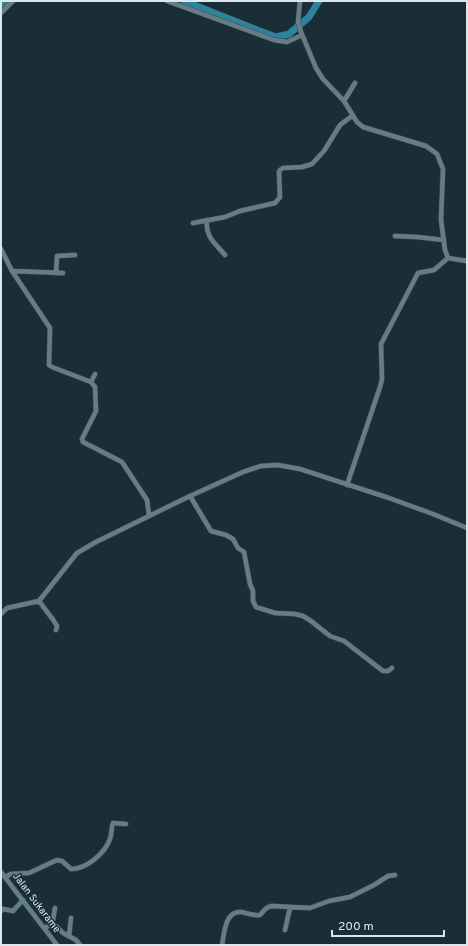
<svg xmlns="http://www.w3.org/2000/svg" width="468" height="946" font-family="Overpass,sans-serif">
  <style>
    .lines { fill: none; stroke-linecap: round; stroke-linejoin: round }
    .river { stroke: #2d829c; stroke-width: 7 }
    .minor-casing { stroke: #3b4c53; stroke-width: 5.5 }
    .minor { stroke: #657d85; stroke-width: 4.5 }
    .labels { text-anchor: middle; dominant-baseline: central; stroke-width: 3; stroke-linejoin: round; paint-order: stroke }
    .street-label { font-size: 10px; fill: #dbe7ec; stroke: #192e36 }
  </style>
  <rect width="100%" height="100%" fill="#192e36"/>
  <g class="lines">
    <!-- river -->
    <path class="river" d="M184,1L257,30L276,37L289,34L309,17L319,1
      M1,7L7,1"/>
    <!-- minor casing -->
    <g class="minor-casing">
      <path id="minor" d="M167,1L274,40L287,42L302,35
        M300,1L298,22L301,32L316,68L323,79L344,101L357,122L363,127L426,146L437,154L443,169L441,220L445,250L448,258L467,261
        M1,13L13,1
        M344,101L355,83
        M207,220C205,237 215,243 225,255
        M193,223L225,217L240,211L275,203L280,197L279,172L280,170L283,168L302,167L312,164L324,151L340,125L352,116
        M395,236L417,237L444,240
        M1,249L12,271L50,328L49,365L52,367L91,382L95,387L96,411L82,439L83,442L122,462L147,500L149,515
        M12,271L63,273
        M56,273L57,256L75,255
        M91,382L95,374
        M347,485L380,387L382,379L381,344L418,273L434,270L448,258
        M190,496L211,531L226,535L233,539L238,548L244,552L250,584L253,591V601L256,607L275,613L295,614L303,616L311,621L330,636L344,641L383,671H388L392,668
        M39,601L51,617
        M1,614L7,608L39,601L77,553L96,542L190,496L243,472L261,466L278,465L300,469L389,498L433,514L467,528
        M52,618L57,626L56,630
        M1,872L57,945
        M5,877L11,874L29,873L57,860L62,861L71,869C87,869 105,853 110,839C112,834 111,828 113,823L126,824
        M1,911L3,909L13,911L23,900
        M52,925L55,908
        M44,928L51,925L56,926L63,933L76,940L80,945
        M285,930L290,908
        M69,936L71,918
        M222,945C224,935 225,910 241,912C247,913 253,916 260,915C264,911 265,907 272,906L310,908L329,901L350,897L374,885L388,876L395,875"/>
    </g>
    <!-- minor -->
    <use href="#minor" class="minor"/>
  </g>
  <g class="labels">
    <!-- street labels -->
    <g class="street-label">
      <text transform="translate(36 903) rotate(53)">Jalan Sukarame</text>
    </g>
  </g>
  <!-- border -->
  <rect width="468" height="946" fill="none" stroke="#dbe7ec" stroke-width="4"/>
  <!-- scale -->
  <path d="M332 930v6h112v-6" fill="none" stroke="#dbe7ec" stroke-width="2"/>
  <text x="338" y="930" font-size="12" fill="#dbe7ec" stroke="#192e36" stroke-width="3" paint-order="stroke">200 m</text>
</svg>
